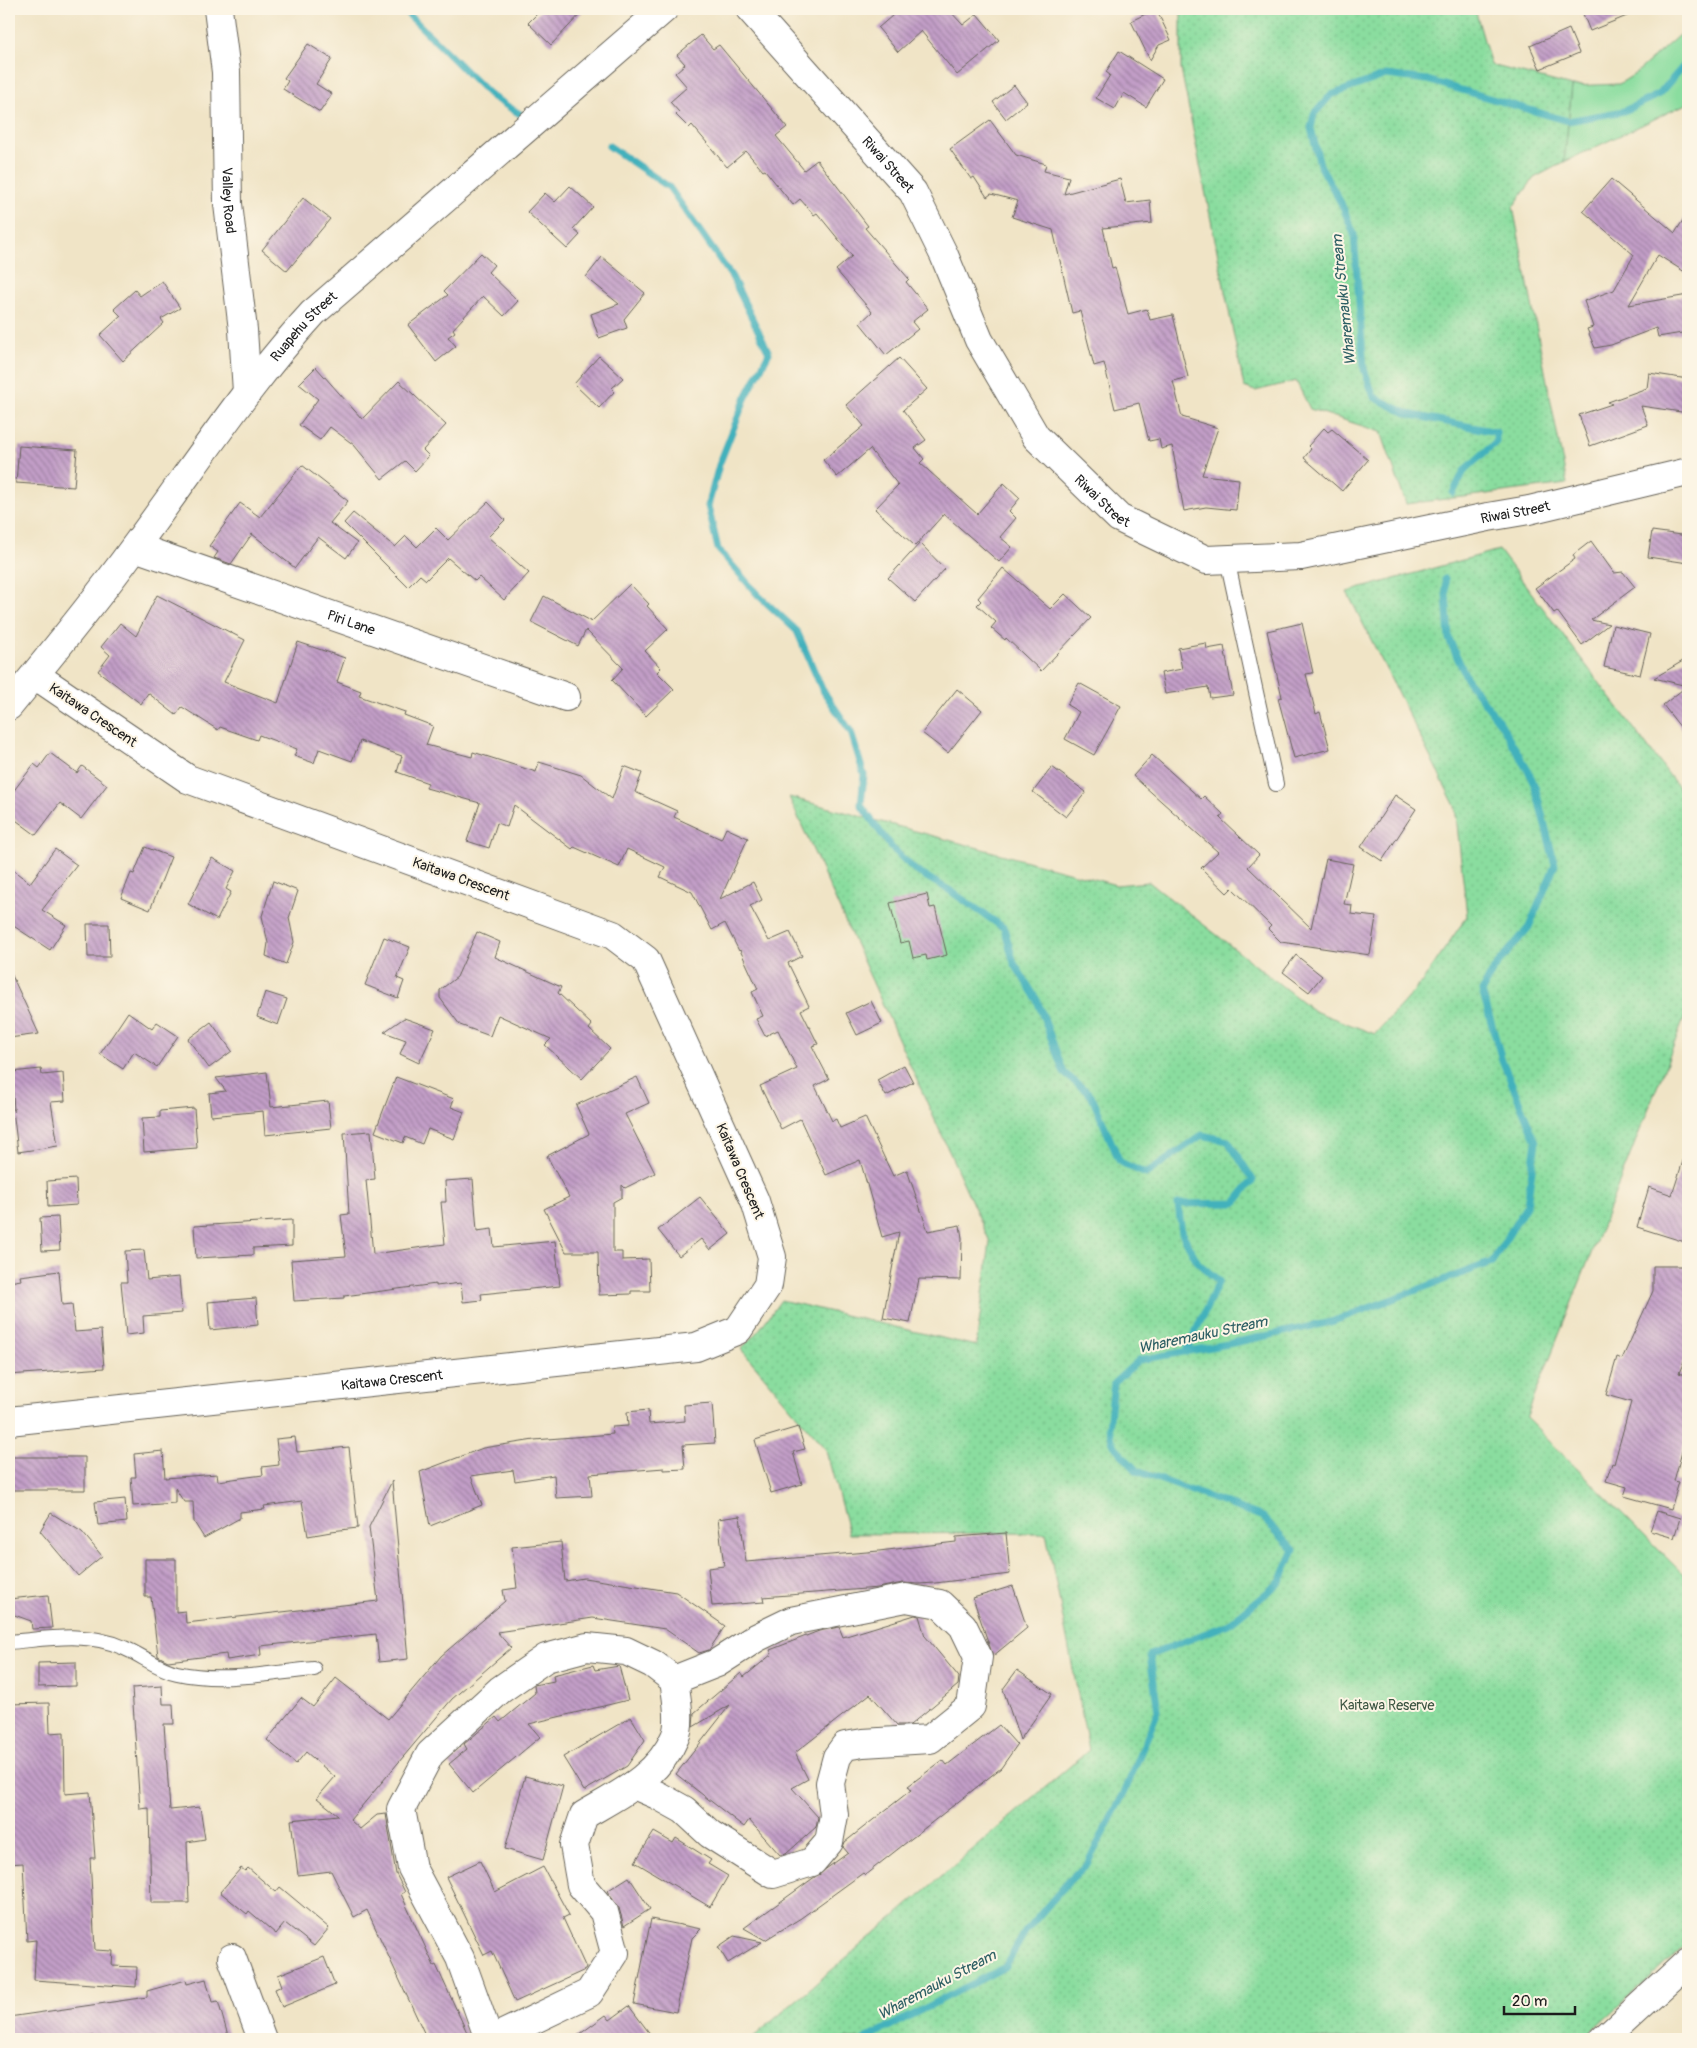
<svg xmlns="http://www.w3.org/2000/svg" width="1697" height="2048" font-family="Pangolin,sans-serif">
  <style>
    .grass { fill: #8add9f; stroke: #537c5e }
    .park { fill: url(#park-dots); stroke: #537c5e }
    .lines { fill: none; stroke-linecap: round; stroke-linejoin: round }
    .stream { stroke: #42b1bc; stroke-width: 7 }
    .building { fill: url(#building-back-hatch) }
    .service-casing { stroke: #666258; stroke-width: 16 }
    .minor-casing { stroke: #666258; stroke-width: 30 }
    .tertiary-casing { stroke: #666258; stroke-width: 30 }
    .service { stroke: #fff; stroke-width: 14 }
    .minor { stroke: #fff; stroke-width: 28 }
    .tertiary { stroke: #fff; stroke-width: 28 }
    .labels { text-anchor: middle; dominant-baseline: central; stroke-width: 4; stroke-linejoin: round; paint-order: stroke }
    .street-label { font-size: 14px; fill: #1c1c1c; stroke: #fcf5e5 }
    .park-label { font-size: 14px; fill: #3d5643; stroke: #fcf5e5 }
    .water-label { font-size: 15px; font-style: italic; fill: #2d5f64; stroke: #fcf5e5 }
  </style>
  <defs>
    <pattern id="park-dots" width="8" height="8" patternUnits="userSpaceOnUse" patternTransform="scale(1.25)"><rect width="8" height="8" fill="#8add9f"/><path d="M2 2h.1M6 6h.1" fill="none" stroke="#76bd88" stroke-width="1.8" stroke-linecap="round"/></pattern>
    <pattern id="building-back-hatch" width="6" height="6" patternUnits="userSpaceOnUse" patternTransform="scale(1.25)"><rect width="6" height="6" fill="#c29ec7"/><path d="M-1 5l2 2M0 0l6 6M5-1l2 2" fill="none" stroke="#9d80a1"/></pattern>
  </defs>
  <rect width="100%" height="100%" fill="#fcf5e5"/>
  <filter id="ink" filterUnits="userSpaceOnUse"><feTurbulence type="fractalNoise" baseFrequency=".02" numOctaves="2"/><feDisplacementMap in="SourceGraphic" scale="10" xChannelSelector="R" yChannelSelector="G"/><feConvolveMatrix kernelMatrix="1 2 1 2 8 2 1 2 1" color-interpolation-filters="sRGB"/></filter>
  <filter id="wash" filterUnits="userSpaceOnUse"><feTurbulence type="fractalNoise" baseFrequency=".0096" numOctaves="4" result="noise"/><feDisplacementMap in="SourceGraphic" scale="20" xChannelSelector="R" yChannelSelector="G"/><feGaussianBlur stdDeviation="1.12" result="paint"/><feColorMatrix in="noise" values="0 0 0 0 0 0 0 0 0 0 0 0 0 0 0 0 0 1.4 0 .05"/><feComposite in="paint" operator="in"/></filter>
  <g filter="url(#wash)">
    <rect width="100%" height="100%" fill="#f0e4c6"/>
    <!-- grass -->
    <path class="grass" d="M1688,27V103L1564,162L1572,86L1619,84L1635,74Z"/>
    <!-- park -->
    <path class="park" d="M1181,9H1475L1491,65L1572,86L1564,162L1534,178L1513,207L1567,484L1406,504L1381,432L1310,409L1296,381L1255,391L1244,387L1181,69Z
      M1499,550L1688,800V1009L1526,1418L1681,1572L1688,1577V1943L1583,2039H751L1089,1750L1046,1533L849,1534L826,1450L741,1349L759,1330L781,1300L976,1346L990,1242L789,797L1116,885L1149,882L1314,1011L1375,1034L1422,982L1467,916L1455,806L1347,592Z"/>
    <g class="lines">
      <!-- stream -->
      <path class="stream" d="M403,9L491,96L525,117
        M609,146L669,187L732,277L769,353L745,399L719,465L708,506L718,549L758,595L797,631L822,689L851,732L864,775L861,805L891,847L916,871L949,890L1004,928L1014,963L1037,1000L1064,1073L1091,1095L1120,1162L1146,1174L1202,1135L1228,1141L1253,1180L1235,1203L1178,1204L1182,1233L1198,1263L1219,1281L1186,1352
        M1453,493L1464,471L1496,442V432L1408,414L1374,397L1364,369L1354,234L1341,203L1320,165L1311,128L1314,114L1331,95L1386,75L1427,80L1568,121L1624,111L1658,95L1688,61
        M865,2039L1005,1967L1025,1932L1069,1881L1087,1864L1125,1791L1158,1711L1150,1655L1229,1624L1280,1582L1294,1550L1263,1517L1137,1471L1116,1448L1112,1440L1109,1427L1114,1383L1139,1360L1228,1344L1331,1322L1492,1262L1527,1205L1536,1142L1502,1060L1482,991L1493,970L1529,927L1555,865L1536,790L1530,774L1501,724L1468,681L1449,639L1445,579"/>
    </g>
    <g id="blocks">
      <!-- building -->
      <path class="building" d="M542,9H585L551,45L528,23Z
        M900,9H948L963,25L977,14L999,40L957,75L921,31L898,52L878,28Z
        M1156,9L1171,40L1159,45L1150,60L1131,21Z
        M1581,9H1644L1590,31Z
        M1569,29L1579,53L1540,69L1530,46Z
        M701,35L713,49L719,45L787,127L776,136L804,170L817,160L868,226L865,228L909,279L906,282L928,309L912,322L918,329L886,355L860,323L872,312L836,270L852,256L817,213L814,215L800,199L793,205L765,170L763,171L746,151L727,167L692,125L689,128L676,115L679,112L670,102L687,87L675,73L685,64L677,55Z
        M308,44L332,59L316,84L332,94L320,112L283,89L288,81L284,78Z
        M1119,51L1163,79L1146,107L1124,93L1115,109L1096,98L1110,75L1106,72Z
        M1014,85L1027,102L1006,119L993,102Z
        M990,120L1016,155L1046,164L1044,171L1069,177L1064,194L1120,179L1126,203L1150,200L1152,223L1103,228L1112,268L1115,267L1128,314L1147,309L1150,320L1173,315L1188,377L1173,381L1182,417L1218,428L1202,475L1239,479L1236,510L1206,507L1184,511L1172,446L1161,449L1159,439L1149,441L1139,403L1115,409L1104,363L1094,366L1080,311L1072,313L1053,230L1012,217L1018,201L991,194L987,197L974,177L971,179L950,149Z
        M1611,179L1675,233L1688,212V274L1658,255L1629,305L1688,295V332L1658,337L1656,328L1611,345L1595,348L1587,329L1593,327L1584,301L1614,290L1634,255L1583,211Z
        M570,186L593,207L573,229L580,235L567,249L527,212L545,193L555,202Z
        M303,198L330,219L287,271L262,250Z
        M481,253L494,265L488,272L518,301L504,316L483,296L453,329L455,332L448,337L456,346L436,362L408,325L448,295L444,291Z
        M602,257L645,293L624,319L627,328L599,338L591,314L619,304L586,277Z
        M162,281L180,308L161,319L164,323L123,361L100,335L121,316L114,309L135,290L140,296Z
        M599,356L623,378L612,388L615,391L599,408L574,384Z
        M899,358L927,389L903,410L926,440L915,448L924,459L920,463L977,514L1004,483L1020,498L1009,511L1016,518L1000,537L1012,547L999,562L944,514L915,546L875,509L898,485L870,449L837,477L823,460L864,426L846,405Z
        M316,367L362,419L399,381L446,425L423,450L429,456L415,471L405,461L382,479L354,445L330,427L320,440L299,425L318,399L299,384Z
        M1649,373L1688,379V413L1641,406L1648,425L1590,446L1579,415L1612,404L1608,402L1647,388Z
        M1324,428L1328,432L1332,429L1368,460L1342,491L1304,458L1311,449L1308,446Z
        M19,446L77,450L74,487L16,483Z
        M302,465L348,501L330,523L357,543L346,558L318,537L295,568L252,534L231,564L214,558L218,552L209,546L240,503L260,517Z
        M488,502L505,520L488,537L529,573L504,600L479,577L475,581L448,558L426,580L420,575L408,587L344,523L353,513L395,547L406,536L417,547L436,528L448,540Z
        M1652,531L1688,536V563L1648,557Z
        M1591,541L1614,573L1623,572L1635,587L1591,620L1609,624L1582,645L1557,611L1554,613L1535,588L1575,559L1573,555Z
        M920,543L945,569L915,602L888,578Z
        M1003,568L1050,609L1065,594L1091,618L1041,671L1006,638L1005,640L991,628L996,622L977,605L981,601L978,598Z
        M630,584L649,604L647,606L668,629L645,651L661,668L657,672L674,689L646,716L612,680L623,668L586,630L578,646L531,622L544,596L591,621V622Z
        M157,595L245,640L224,682L278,703L298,642L345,658L337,682L361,691L359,696L405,712L404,715L433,726L426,745L472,757L473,752L536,772L539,762L581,775L612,799L624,766L642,773L635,792L677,811L674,817L721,839L726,828L748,838L720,899L753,882L762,900L750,906L769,941L790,932L802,956L788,963L809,1006L801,1010L818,1044L812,1046L829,1079L815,1086L832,1121L836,1119L840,1128L865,1117L893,1176L907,1170L928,1231L960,1225L962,1238L961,1280L919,1279L910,1323L883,1318L899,1232L882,1237L860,1160L826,1175L800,1119L781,1129L760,1086L797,1069L778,1030L765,1036L756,1019L763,1016L752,992L758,989L740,950L739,951L725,923L712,930L692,892L660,877L665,867L627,849L619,867L574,847L572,849L514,805L507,827L497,823L489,848L467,841L480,803L426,788L428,783L397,772L402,756L360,741L352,761L319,749L314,763L294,756L297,749L259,735L257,740L220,727L218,730L182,707L176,715L148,693L141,704L98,671L110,655L101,647L120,623L136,636Z
        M1302,623L1313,673L1306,674L1316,714L1320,712L1330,749L1294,758L1278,698L1282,697L1267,631Z
        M1613,625L1650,634L1640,675L1604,667Z
        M1206,643L1207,649L1224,646L1233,695L1210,698L1208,687L1165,694L1161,673L1182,669L1178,648Z
        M1688,658V737L1663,705L1687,686L1654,678Z
        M1079,683L1121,706L1094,755L1065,739L1079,712L1067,705Z
        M957,689L982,710L948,753L922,733Z
        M50,753L77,773L82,766L107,785L81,819L60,803L36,835L9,815V797L34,764L39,768Z
        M1152,755L1201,799L1204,796L1223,814L1220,818L1259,855L1248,867L1311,928L1326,859L1353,864L1344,904L1352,905L1351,914L1376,917L1370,955L1281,942L1268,929L1271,926L1232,888L1227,893L1201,868L1218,852L1133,776Z
        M1052,767L1086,792L1066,817L1033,792Z
        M1395,795L1416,809L1382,861L1361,847Z
        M145,847L171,857L150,910L121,898L131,873L134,874Z
        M55,849L77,865L42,910L66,925L50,950L9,923V867L30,883Z
        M212,858L235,871L226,889L231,892L217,920L188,904Z
        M273,881L298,891L289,918L294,942L286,964L266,956L268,943L262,916Z
        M927,894L930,908L935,907L947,955L927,960L926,955L913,958L909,941L900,943L890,903Z
        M87,924H109L110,957H88Z
        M477,932L500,942L495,957L561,987L558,993L592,1025L589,1029L610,1049L582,1079L545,1045L551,1039L498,1015L490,1036L460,1025L440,998V990L457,977Z
        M384,937L410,947L397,978L404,981L398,998L365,985Z
        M1296,955L1322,976L1309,992L1283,972Z
        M9,969L39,1034L9,1038Z
        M265,992L287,999L278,1025L257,1017Z
        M871,1001L882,1023L857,1035L846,1013Z
        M128,1012L152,1029L157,1022L178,1036L157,1067L134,1052L123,1069L100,1054Z
        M404,1018L435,1029L419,1063L400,1054L406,1040L384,1032Z
        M211,1022L232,1051L209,1068L188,1039Z
        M904,1065L913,1082L886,1096L877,1080Z
        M41,1069L42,1075L63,1073L65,1101L51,1102L58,1146L18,1152L13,1109H14L11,1072Z
        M267,1072L271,1107L328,1101L331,1128L265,1135L263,1111L211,1116L209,1093L226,1091L216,1078Z
        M396,1077L454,1099L451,1107L464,1112L454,1139L428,1129L422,1144L405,1137L403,1143L375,1132Z
        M637,1077L649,1103L625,1114L655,1173L625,1188L622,1185V1197L613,1202V1252H622V1260L649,1259L650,1291H631V1294L599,1295L598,1252H566L544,1209L569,1197L547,1156L589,1134L576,1105Z
        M194,1108L197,1148L144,1152L142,1118L160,1117V1111Z
        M371,1131L375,1179L366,1180L373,1254L445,1244L441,1202H446L445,1181L473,1179L477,1231L492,1229L494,1247L555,1241L560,1286L481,1294L482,1300L463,1302L461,1283L436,1286V1284L344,1296V1298L294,1301L291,1260L346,1256L341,1215L349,1214L344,1133Z
        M1684,1158L1688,1159V1243L1637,1227L1649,1187L1672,1195Z
        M76,1179L77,1205L48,1207L47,1181Z
        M700,1197L730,1234L710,1250L701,1239L679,1256L658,1230Z
        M58,1217L60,1250L42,1251L40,1218Z
        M292,1220V1246L253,1248V1255L196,1258L194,1226Z
        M144,1250L147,1280L179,1277L182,1313L143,1316L144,1333L126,1335L121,1282H127L125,1251Z
        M1653,1266H1688V1352L1679,1373L1688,1376V1430L1674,1481L1679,1482L1671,1509L1624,1496L1627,1487L1606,1481L1612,1463L1614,1464L1631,1402L1606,1395L1617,1357L1622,1359L1653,1291Z
        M59,1271L62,1305L72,1304L75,1332L101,1330L104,1368L9,1375V1282L21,1280L20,1276Z
        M256,1298L258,1325L210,1330L208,1302Z
        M712,1403L715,1443L683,1445L685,1469L664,1470V1468L590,1474L592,1496L556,1498L554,1475L515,1481L513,1470L471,1476L482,1505L430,1526L420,1472L483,1448L534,1440L613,1434L612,1427L628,1426L627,1412L648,1410L649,1424L685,1421L684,1405Z
        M798,1427L805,1449L793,1452L802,1484L771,1493L755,1440Z
        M295,1437L297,1452L349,1447L358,1528L331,1531V1532L308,1536L302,1501L264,1506L265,1509L240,1512V1518L204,1538L194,1522L193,1502H184L175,1488V1503L133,1506L131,1477H136L134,1454L163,1451L165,1478L217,1474L218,1481L263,1475L262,1467L279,1465L276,1439Z
        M9,1457H85V1490H9Z
        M392,1481L408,1659L379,1662L376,1634L260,1646L261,1655L227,1660L226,1654L168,1661L158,1656L151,1597H145V1559H176V1612L185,1611L186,1623L378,1601L369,1527Z
        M125,1499L127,1522L98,1525L95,1502Z
        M1657,1511L1680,1518L1674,1538L1650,1531Z
        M51,1513L82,1532L102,1556L78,1576L40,1531Z
        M740,1516L746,1562L879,1551L956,1542V1537L1006,1533L1010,1574L935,1583L919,1584L903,1583L878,1588L763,1597L764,1602L712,1606L708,1568L724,1566L718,1519Z
        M561,1542L565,1581L584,1578L676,1592L725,1626L709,1650L699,1653L665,1629L593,1618L497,1632L511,1648L452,1699L350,1820L360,1829L377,1815L386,1814L396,1874L405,1892L401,1894L434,1966L436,1965L470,2039H427L367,1910L354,1917L331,1871L298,1875L291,1820L338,1815L317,1798L335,1777L306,1752L296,1764L267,1740L301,1698L313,1707L336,1678L388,1719L441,1656L505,1601L503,1590L517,1588L512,1547Z
        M1013,1586L1027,1628L993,1656L973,1598Z
        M48,1595L52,1628L32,1629L31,1621L9,1613V1599Z
        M915,1615L919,1616L925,1636L959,1677L958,1685L910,1725H897L870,1694L795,1753L808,1779L792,1788L818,1817L816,1827L786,1854L780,1855L749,1820L744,1827L676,1774L730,1705L693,1727L694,1713L741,1673L744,1677L772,1654L770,1650L819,1631L839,1627L843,1637Z
        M76,1662V1686L38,1687V1663Z
        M593,1665L595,1670L619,1666L628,1700L529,1724L540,1737L473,1793L449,1764L467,1749L464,1744L496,1717L500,1722L535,1693L534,1685L554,1681L553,1675Z
        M1017,1670L1052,1694L1020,1740L1003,1689Z
        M162,1686L163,1704H173L174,1724H164L170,1810L200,1807L205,1839L187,1842L189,1903H151L149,1808L140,1809L132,1688Z
        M49,1703L50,1733L64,1732L65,1794L90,1792L95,1858H90L95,1950L113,1951L112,1966L137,1967L136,1987L34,1980L36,1940L27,1941L23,1863L9,1864V1704Z
        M631,1717L645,1740L627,1766L584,1791L563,1757Z
        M999,1725L1017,1745L1001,1768L865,1875L863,1873L801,1918L765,1940L744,1928L848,1853L843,1847L845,1842L911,1790L908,1786L943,1760L947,1765Z
        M525,1776L563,1786L543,1860L505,1849Z
        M654,1832L673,1843L676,1838L711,1860L708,1864L728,1876L710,1907L635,1862Z
        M480,1861L495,1892L543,1867L569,1915L563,1918L586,1968L585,1970L515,2002L492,1951L484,1955L446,1877Z
        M241,1868L245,1871L248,1868L276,1892L280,1887L329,1928L314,1946L285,1923L276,1934L249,1911L247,1914L220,1892Z
        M629,1877L650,1909L624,1926L619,1908L607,1891Z
        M651,1919L701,1929L692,1938L676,2012L634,2004Z
        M734,1936L762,1942L728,1963L718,1947Z
        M324,1957L335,1985L282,2007L275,1989L282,1986L278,1975Z
        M206,1979L212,2002L218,2001L229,2039H94V2036L59,2039H9V2017L147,1997V1991L186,1980L187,1984Z
        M629,2006L654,2039H573L606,2015L610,2020Z"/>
    </g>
  </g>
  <g filter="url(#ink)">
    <use href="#blocks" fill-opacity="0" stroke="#666258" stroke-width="1"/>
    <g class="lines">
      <!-- service casing -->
      <g class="service-casing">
        <path id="service" d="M1227,559L1276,784
          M9,1642C47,1639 86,1631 122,1647C140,1654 158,1669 177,1673C222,1683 269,1673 314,1669"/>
      </g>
      <!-- minor casing -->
      <g class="minor-casing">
        <g id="minor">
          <path id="s1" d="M218,9L226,72L228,204L243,330L247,392"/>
          <path id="s2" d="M750,9L913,192L944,255L979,340L1036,437L1119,518L1206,560L1301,556L1488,517L1529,510L1688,472"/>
          <path id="s3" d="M135,547L566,697"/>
          <path id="s4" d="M9,1421L696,1347L738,1330L768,1285L772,1257L755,1201L646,960L613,935L188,779L35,675"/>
          <path d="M634,1785L657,1795L684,1810L710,1834L773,1874L812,1862L829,1842L834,1815L830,1783L837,1757L845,1746L863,1743L930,1739L971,1706L978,1657L963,1626L940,1604L906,1598L791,1621L756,1638L717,1663L674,1680"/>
          <path d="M232,1958L262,2039"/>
          <path d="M489,2039L460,1958L412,1868L401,1809L430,1754L500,1690L546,1658L587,1647L626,1651L653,1664L674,1680C676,1696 682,1722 675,1737C659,1776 618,1795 584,1815L574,1845L581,1885L604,1912L615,1953L589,1993L493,2039"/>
          <path d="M1604,2039L1688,1962"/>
        </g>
      </g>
      <!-- tertiary casing -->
      <g class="tertiary-casing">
        <g id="tertiary">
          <path id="s5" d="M9,706C52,654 96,600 136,545C194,467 247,385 313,313L664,9"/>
        </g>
      </g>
      <!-- service -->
      <use href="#service" class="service"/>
      <!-- minor -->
      <use href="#minor" class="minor"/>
      <!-- tertiary -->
      <use href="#tertiary" class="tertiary"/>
    </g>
  </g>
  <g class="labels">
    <!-- street labels -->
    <g class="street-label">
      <text stroke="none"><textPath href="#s2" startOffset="208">Riwai Street</textPath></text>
      <text stroke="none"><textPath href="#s1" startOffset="192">Valley Road</textPath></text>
      <text stroke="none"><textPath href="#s5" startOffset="481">Ruapehu Street</textPath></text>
      <text stroke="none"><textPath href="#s2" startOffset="612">Riwai Street</textPath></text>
      <text stroke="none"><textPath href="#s2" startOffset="1046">Riwai Street</textPath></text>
      <text stroke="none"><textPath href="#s3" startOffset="229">Piri Lane</textPath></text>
      <text transform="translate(93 715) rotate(34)">Kaitawa Crescent</text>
      <text transform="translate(461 879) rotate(20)">Kaitawa Crescent</text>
      <text transform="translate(740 1171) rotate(67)">Kaitawa Crescent</text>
      <text stroke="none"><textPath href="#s4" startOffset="385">Kaitawa Crescent</textPath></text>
    </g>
    <!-- park labels -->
    <g class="park-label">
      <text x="1387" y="1705">Kaitawa Reserve</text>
    </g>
    <!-- water labels -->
    <g class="water-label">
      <text transform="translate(1344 300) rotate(-96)">Wharemauku Stream</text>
      <text transform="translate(1203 1335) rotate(-12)">Wharemauku Stream</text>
      <text transform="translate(937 1985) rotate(-28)">Wharemauku Stream</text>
    </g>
  </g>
  <!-- margin -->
  <rect width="1697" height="2048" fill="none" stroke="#fcf5e5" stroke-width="30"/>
  <!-- scale -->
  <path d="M1504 2006v8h71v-8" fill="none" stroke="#1c1c1c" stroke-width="2.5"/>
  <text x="1512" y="2006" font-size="15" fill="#1c1c1c" stroke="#fcf5e5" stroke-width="4" paint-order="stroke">20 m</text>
</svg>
